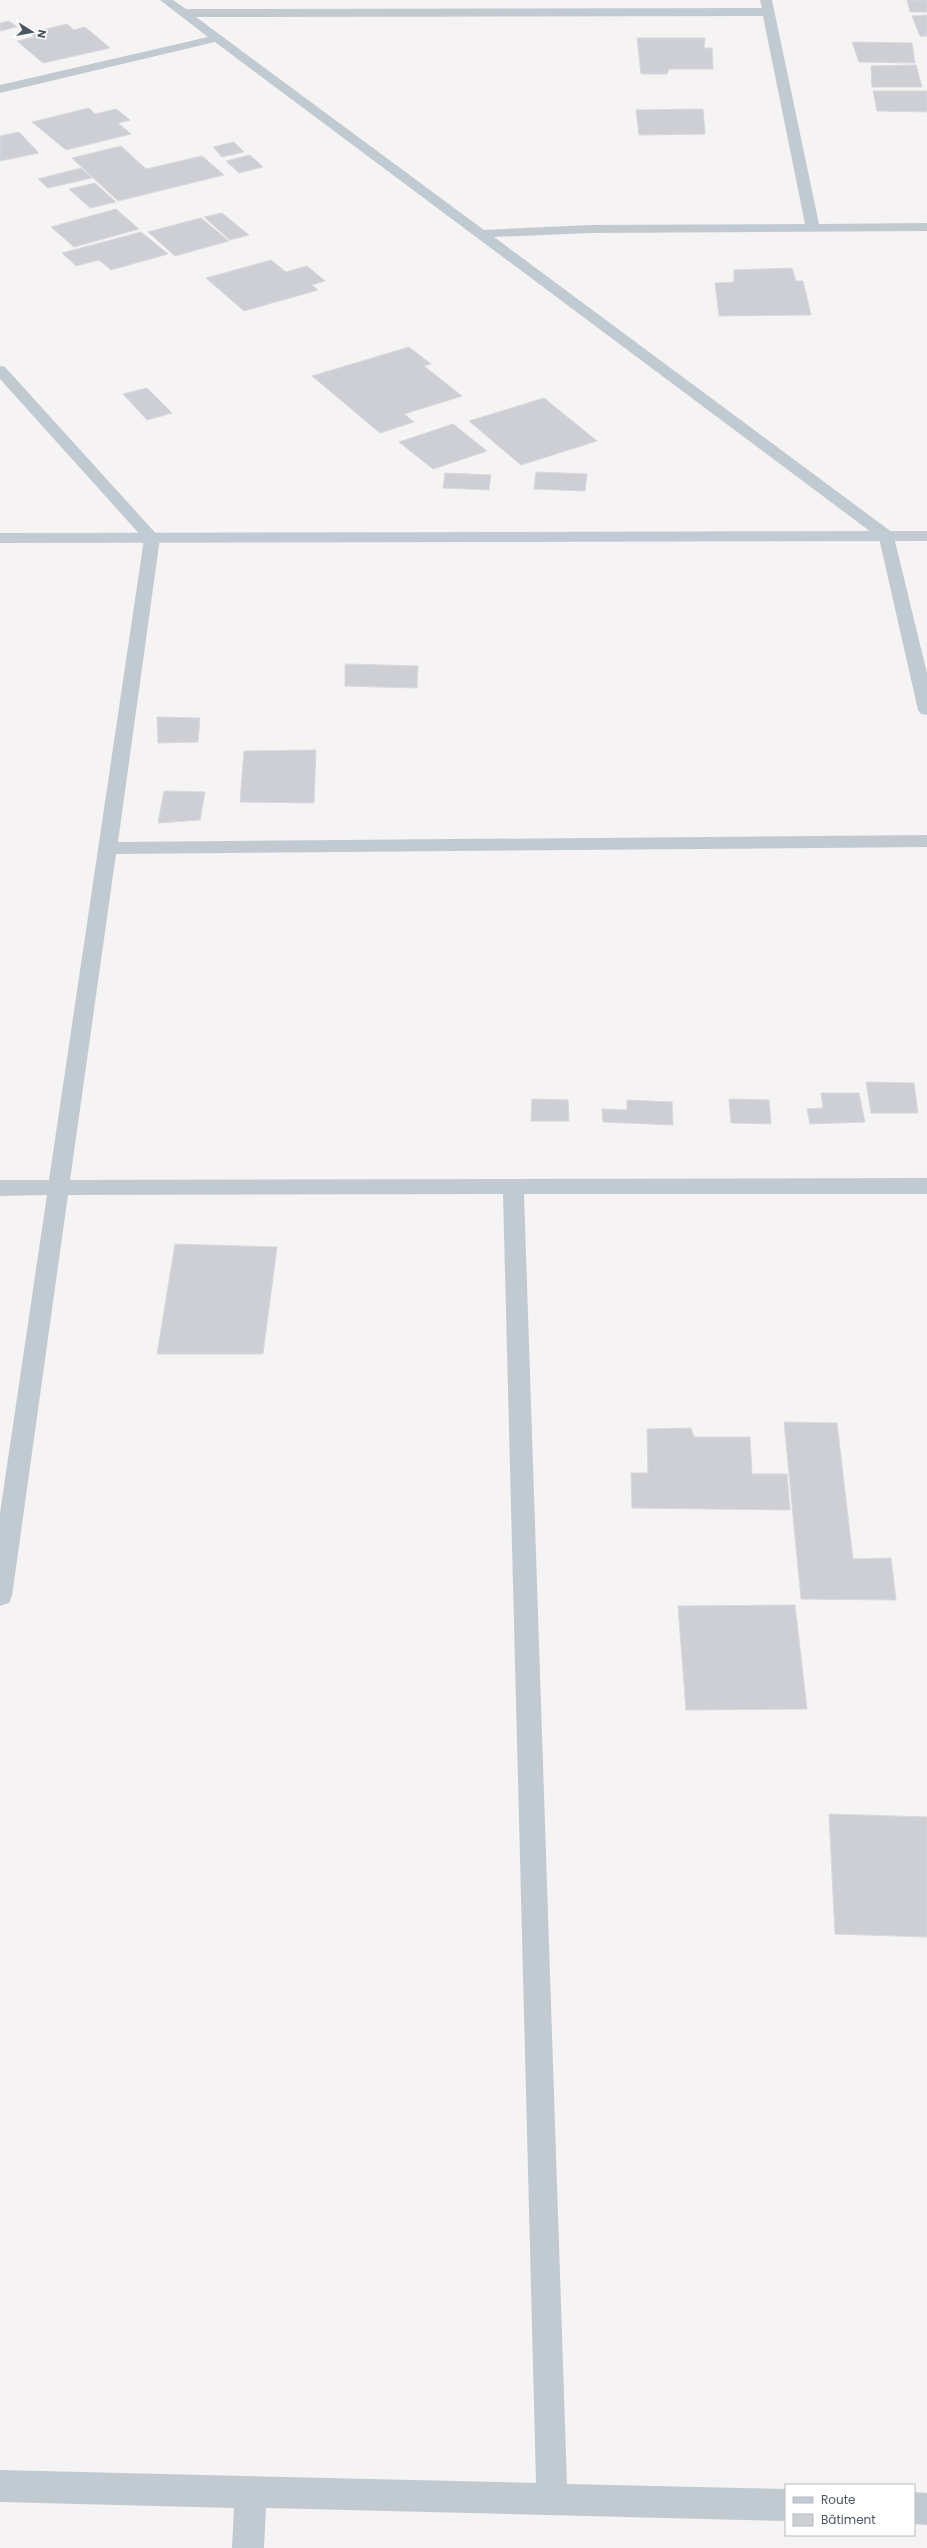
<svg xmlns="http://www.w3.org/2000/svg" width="927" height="2548" font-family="Poppins,sans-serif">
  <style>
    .building { fill: #cdcfd5; stroke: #d7d9de }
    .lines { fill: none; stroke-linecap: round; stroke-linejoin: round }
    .street { fill: #c2cad1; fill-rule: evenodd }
    .secondary { fill: #c2cbd5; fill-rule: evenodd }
  </style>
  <rect width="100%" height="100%" fill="#f5f3f3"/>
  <!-- building -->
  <path class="building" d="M907,0H927V12H910Z
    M927,15V36H920L912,16Z
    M9,21L17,27L0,31V23Z
    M67,24L74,30L85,27L110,48L43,63L17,41L34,37L30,33Z
    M637,38H705L704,48H712L713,69H669L667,74H641Z
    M852,42L912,43L915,63L859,62Z
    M916,65L922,87H872L871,66Z
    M873,91H927V112L877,111Z
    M89,108L95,114L116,109L130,120L118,123L131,134L66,150L32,122Z
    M703,109L705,134L639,135L636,110Z
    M19,132L39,153L0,161V136Z
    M234,142L244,152L222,157L213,147Z
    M121,146L146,169L202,156L224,175L118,201L72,158Z
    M250,155L263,167L239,173L226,161Z
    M81,168L92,178L48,188L38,179Z
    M95,183L116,202L90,208L69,189Z
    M116,209L139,229L74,247L51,227Z
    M222,213L249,235L230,240L204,217Z
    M201,218L229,241L175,256L148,232Z
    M141,232L168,254L111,270L99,260L76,266L62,253Z
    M271,260L286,272L307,266L325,281L312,285L318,290L244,311L206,278Z
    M792,268L796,281H803L811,315L719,316L715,283L734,282V270Z
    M409,347L431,364L424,366L462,396L404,414L414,422L380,433L312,376Z
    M147,388L172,413L147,420L123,394Z
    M544,398L597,441L521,465L469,421Z
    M453,424L487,451L433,469L399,442Z
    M536,472L587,474L585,491L534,489Z
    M445,473L491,475L489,490L443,488Z
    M345,664L418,666L417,688L345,686Z
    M157,717L200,718L198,742L158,743Z
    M316,750L314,803L240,802L244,751Z
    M164,791L205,792L200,820L158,823Z
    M866,1082L914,1083L918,1113H871Z
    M821,1093H859L865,1122L810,1124L807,1109L823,1108Z
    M532,1099L568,1100L569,1121H531Z
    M729,1099L769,1100L771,1124L731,1123Z
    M627,1100L672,1102L673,1125L603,1122L602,1109L627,1110Z
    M175,1244L277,1247L263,1354H157Z
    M784,1422L837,1423L853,1559L891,1558L896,1600L801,1599Z
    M691,1428L694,1437H750L752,1474H787L790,1510L632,1508L631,1473H648L647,1429Z
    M795,1605L807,1709L686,1710L678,1606Z
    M829,1814L927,1817V1937L835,1934Z"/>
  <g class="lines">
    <!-- street -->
    <path class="street" d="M160,0H173L186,9L762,8L760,0H772L819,224L927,223V231L590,233L494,237L893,533L927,673V715L921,714L918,710L879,538L215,42L0,93V85L208,37ZM763,16L805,224L590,225L484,230L196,17Z
      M0,366L5,367L160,538L118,842L927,835V847L116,854L70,1180L927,1178V1194H524L567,2484L786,2489V2521L266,2508L264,2548H232L234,2508L0,2502V2470L536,2483L503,1194L68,1195L12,1596L9,1603L0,1606V1513L47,1195L0,1196V1180H49L144,539L0,379Z
      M914,2492L927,2493V2525L914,2524Z"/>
    <!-- secondary -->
    <path class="secondary" d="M927,531V541L0,543V533Z"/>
  </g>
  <!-- legend -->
  <rect x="785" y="2484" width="130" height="52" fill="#ffffff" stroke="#b7bbbf"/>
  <rect x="793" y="2497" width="20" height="6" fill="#c2cbd5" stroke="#b7bbbf"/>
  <text x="821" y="2504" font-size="12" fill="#4b5660">Route</text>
  <rect x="793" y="2514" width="20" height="12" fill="#cdcfd5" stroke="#b7bbbf"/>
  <text x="821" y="2524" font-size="12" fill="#4b5660">Bâtiment</text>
  <!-- north arrow -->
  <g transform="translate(32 32) rotate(101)" stroke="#ffffff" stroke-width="3" paint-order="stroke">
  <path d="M0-3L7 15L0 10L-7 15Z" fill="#4b5660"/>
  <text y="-6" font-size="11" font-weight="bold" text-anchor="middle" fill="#4b5660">N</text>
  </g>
</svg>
